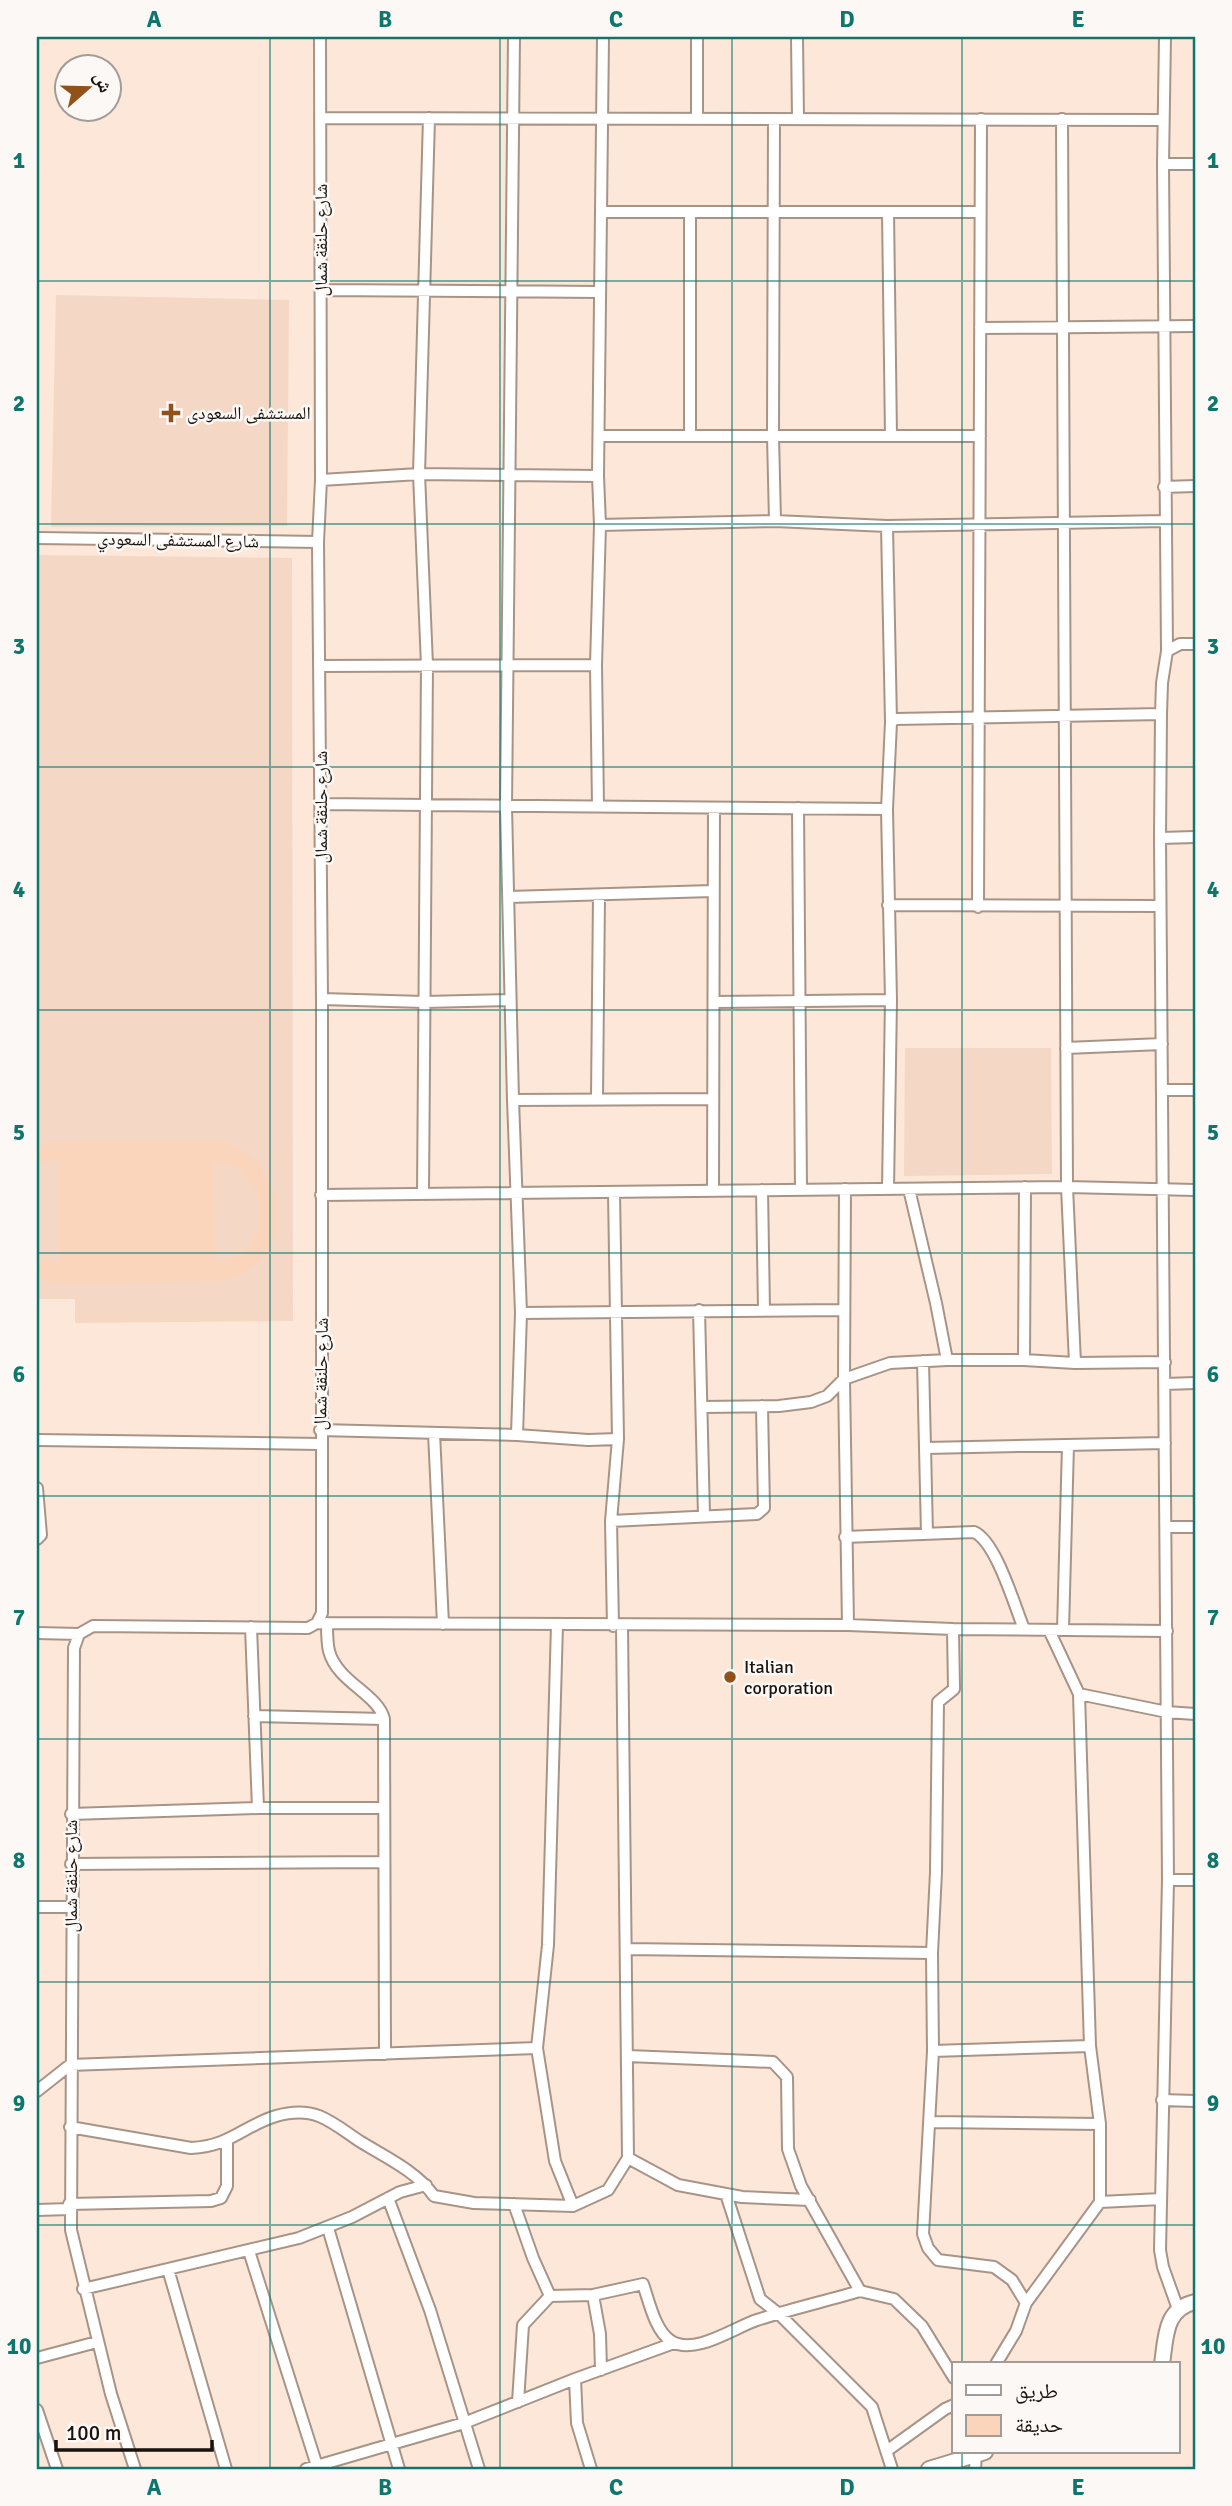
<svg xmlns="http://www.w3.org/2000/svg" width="1232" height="2506" font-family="Signika,'Noto Naskh Arabic',sans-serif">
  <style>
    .built { fill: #f4d8c5 }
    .green { fill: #fad5bb; fill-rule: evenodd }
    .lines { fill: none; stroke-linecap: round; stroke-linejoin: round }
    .minor-casing { stroke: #a89487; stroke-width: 14 }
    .major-casing { stroke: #a89487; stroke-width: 18 }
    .minor { stroke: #fff; stroke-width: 10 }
    .major { stroke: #fff; stroke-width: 14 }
    .grid { fill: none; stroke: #0f766e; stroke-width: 2; stroke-opacity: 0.55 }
    .poi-dot { fill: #915119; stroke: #fcf8f5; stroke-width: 2.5 }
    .labels { text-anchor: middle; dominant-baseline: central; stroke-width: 5; stroke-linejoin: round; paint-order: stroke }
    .street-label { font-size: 18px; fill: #19120d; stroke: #fcf8f5 }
    .poi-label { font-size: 18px; fill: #19120d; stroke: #fcf8f5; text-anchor: start }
    .neatline { fill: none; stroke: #0f766e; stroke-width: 2.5 }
    .grid-label { font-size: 23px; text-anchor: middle; font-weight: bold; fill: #0f766e }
  </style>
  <rect width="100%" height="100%" fill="#fce7d8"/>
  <!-- built -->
  <path class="built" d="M56,295L289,300L287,526L51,527Z
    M37,555L292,558L293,1321L75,1323V1299H37Z
    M905,1048H1051L1052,1174L904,1176Z"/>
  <!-- green -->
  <path class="green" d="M219,1140C231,1144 243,1148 252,1158C286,1191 287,1248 243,1273C237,1277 229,1279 223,1281L66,1284L43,1281L37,1277V1256L42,1259L60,1262L59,1160L41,1162L37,1165V1146L45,1143L67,1141ZM214,1161C256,1162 275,1222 245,1250C237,1258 225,1260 215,1262Z"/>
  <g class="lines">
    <!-- minor casing -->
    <g class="minor-casing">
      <path id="minor" d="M514,37L506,807L513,1100L521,1313L517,1435
        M697,37V118
        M797,37L798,119
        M1165,37L1163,164L1167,651
        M320,118L1163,120
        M774,119L773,436L775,521
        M1062,119L1067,1187L1075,1363
        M1163,164H1195
        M601,212H980
        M888,212L891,436
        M321,290L600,292
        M980,328L1195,326
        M599,436H980
        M690,436V213
        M321,480L419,474L598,476
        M1164,487L1195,486
        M600,525L775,521L887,526L1165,521
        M887,526L891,722
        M37,538L318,542
        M319,666L596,665
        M1161,714L1160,838L1168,1880L1160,2250L1163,2267L1178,2309
        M320,804L887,809L891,722L896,719L1161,714L1162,683L1167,651L1180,644H1195
        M598,806L596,665L600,525L598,476L603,37
        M798,808L801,1190
        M887,809L891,1000L888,1189
        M1160,838L1195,837
        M509,897L712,891
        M888,905L1160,906
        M978,907L981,119
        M322,999L424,1002L510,1000
        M714,1002L891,1000
        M1066,1048L1162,1044
        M1162,1090H1195
        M597,1098L599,896
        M513,1100L713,1099
        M845,1189L844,1379L848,1625
        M909,1189L936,1303L947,1360
        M713,1190L714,808
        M762,1190L764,1310
        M423,1194L427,665L419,474L429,118
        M321,1195L1067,1187L1195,1190
        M699,1310L704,1516
        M521,1313L844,1310
        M1024,1360L1025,1187
        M923,1361L927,1534
        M1165,1384L1195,1383
        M703,1407L779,1406L811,1402L827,1396L844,1379L890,1363L947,1360H1024L1075,1363L1165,1362
        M320,1430L517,1435L588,1440L618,1439
        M434,1433L443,1624
        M37,1440L320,1444
        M926,1448L1165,1443
        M37,1488L41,1535L37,1539
        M611,1521L757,1514L764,1508L762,1406
        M1166,1527H1195
        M845,1537L974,1532C996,1541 1015,1607 1024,1629
        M317,1623L848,1625L953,1629L1167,1631
        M327,1623C327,1632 327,1643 329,1651C337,1682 378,1694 384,1719L385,2054
        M557,1625L548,1945L537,2048L555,2161L573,2206
        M613,1626L611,1521L618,1439L614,1192
        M251,1627L258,1808
        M953,1629L954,1689L938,1702L936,1872L932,1953L933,2051L923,2234L928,2248L938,2260L994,2267L1012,2280L1026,2303L1016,2331L996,2364
        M1063,1630L1068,1445
        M37,1633L79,1634
        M1079,1694L1167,1712L1195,1714
        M254,1716L384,1719
        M71,1814L258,1808H384
        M71,1864L384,1862
        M1168,1880H1195
        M37,1907H72
        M626,1949L932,1953
        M933,2051L1090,2046
        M628,2056L773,2062L787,2077L788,2149L801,2186L860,2291L894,2299L922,2326L954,2378
        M37,2091L70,2065L537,2048
        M1162,2100L1195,2101
        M931,2122L1100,2124
        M70,2127L191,2148C231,2146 243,2126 276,2116C290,2112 306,2111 319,2116C334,2122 347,2133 361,2142C387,2158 416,2171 434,2196L474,2203L573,2206L608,2190L628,2158L622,1626
        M628,2158L678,2185L742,2197L810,2200
        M726,2194L760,2299L779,2314L872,2407L892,2469
        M388,2198L430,2310L479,2469
        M1100,2202L1161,2199
        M69,2204L211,2201L221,2198L227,2186V2141
        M514,2204L533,2258L550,2296
        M37,2210L70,2209
        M328,2228L399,2469
        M249,2251L318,2469
        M168,2269L226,2469
        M83,2289L299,2238L352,2217L400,2192L426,2185
        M593,2295L600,2334L601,2370
        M1026,2303L1100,2202V2124L1090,2046L1079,1694L1049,1630
        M37,2358L97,2342
        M518,2402L523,2325L550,2296L593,2295L643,2284C649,2301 655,2331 671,2341C695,2356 735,2327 757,2320C791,2309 826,2301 860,2291
        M37,2410L57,2469
        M888,2450L945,2409L954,2405
        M135,2469L111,2394L71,2230L74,1648L79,1634L93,1626L308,1628L317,1623L322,1613V999L318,542L321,480L320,37
        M306,2469L464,2423L575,2379
        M591,2469L577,2423L575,2379L674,2343
        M975,2469L976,2455"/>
    </g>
    <!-- major casing -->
    <g class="major-casing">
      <path id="major" d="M1162,2364C1166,2338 1164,2309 1195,2302
        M929,2469L985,2452"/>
    </g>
    <!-- minor -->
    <use href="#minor" class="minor"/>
    <!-- major -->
    <use href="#major" class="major"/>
  </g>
  <!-- grid -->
  <path class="grid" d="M270,37V2469M500,37V2469M732,37V2469M962,37V2364M37,281H1195M37,524H1195M37,767H1195M37,1010H1195M37,1253H1195M37,1496H1195M37,1739H1195M37,1982H1195M37,2225H1195M962,2452V2469"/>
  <!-- markers -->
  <g class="poi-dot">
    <path d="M167.5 402.5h7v7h7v7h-7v7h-7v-7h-7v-7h7z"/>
    <circle cx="730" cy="1677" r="7"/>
  </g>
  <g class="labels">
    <!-- street labels -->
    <g class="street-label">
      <text transform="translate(321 240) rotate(-90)">شارع حلنقة شمال</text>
      <text transform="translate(178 540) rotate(1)">شارع المستشفى السعودي</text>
      <text transform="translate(321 807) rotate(-90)">شارع حلنقة شمال</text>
      <text transform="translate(321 1374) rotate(-89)">شارع حلنقة شمال</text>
      <text transform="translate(71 1876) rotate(-90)">شارع حلنقة شمال</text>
    </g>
    <!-- poi labels -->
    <g class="poi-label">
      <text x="187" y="413">المستشفى السعودى</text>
      <text x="744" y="1667">Italian<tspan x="744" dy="21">corporation</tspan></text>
    </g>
  </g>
  <!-- border -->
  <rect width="1232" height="2506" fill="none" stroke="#fcf8f5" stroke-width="77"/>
  <!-- legend -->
  <rect x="952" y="2362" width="228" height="91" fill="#fcf8f5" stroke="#a19c98" stroke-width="2"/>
  <rect x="966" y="2385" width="35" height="10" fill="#ffffff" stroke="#a19c98" stroke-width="2"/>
  <text x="1015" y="2398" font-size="21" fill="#19120d">طريق</text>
  <rect x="966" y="2415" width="35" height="21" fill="#fad5bb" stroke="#a19c98" stroke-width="2"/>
  <text x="1015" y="2432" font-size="21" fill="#19120d">حديقة</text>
  <!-- north arrow -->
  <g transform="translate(88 88) rotate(70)"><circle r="33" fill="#fcf8f5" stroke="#a19c98" stroke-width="2"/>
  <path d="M0-5L12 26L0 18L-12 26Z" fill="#915119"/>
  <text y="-10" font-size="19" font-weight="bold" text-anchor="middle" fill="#19120d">ش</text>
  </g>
  <!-- scale -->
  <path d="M56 2440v10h156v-10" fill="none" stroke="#19120d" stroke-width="3.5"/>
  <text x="66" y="2440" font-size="21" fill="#19120d" stroke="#fcf8f5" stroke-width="5" paint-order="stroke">100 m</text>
  <rect x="38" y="38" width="1156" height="2430" class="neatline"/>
  <g class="grid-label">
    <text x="154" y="27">A</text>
    <text x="385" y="27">B</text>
    <text x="616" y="27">C</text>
    <text x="847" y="27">D</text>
    <text x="1078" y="27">E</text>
    <text x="19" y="168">1</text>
    <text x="1213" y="168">1</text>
    <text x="19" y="411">2</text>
    <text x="1213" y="411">2</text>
    <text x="19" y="654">3</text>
    <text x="1213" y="654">3</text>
    <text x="19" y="897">4</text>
    <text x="1213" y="897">4</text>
    <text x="19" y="1140">5</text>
    <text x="1213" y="1140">5</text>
    <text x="19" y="1382">6</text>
    <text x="1213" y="1382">6</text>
    <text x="19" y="1625">7</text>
    <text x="1213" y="1625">7</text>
    <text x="19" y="1868">8</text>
    <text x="1213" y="1868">8</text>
    <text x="19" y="2111">9</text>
    <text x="1213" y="2111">9</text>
    <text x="19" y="2354">10</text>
    <text x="1213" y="2354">10</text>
    <text x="154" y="2495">A</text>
    <text x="385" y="2495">B</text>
    <text x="616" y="2495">C</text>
    <text x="847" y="2495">D</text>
    <text x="1078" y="2495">E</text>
  </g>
</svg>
